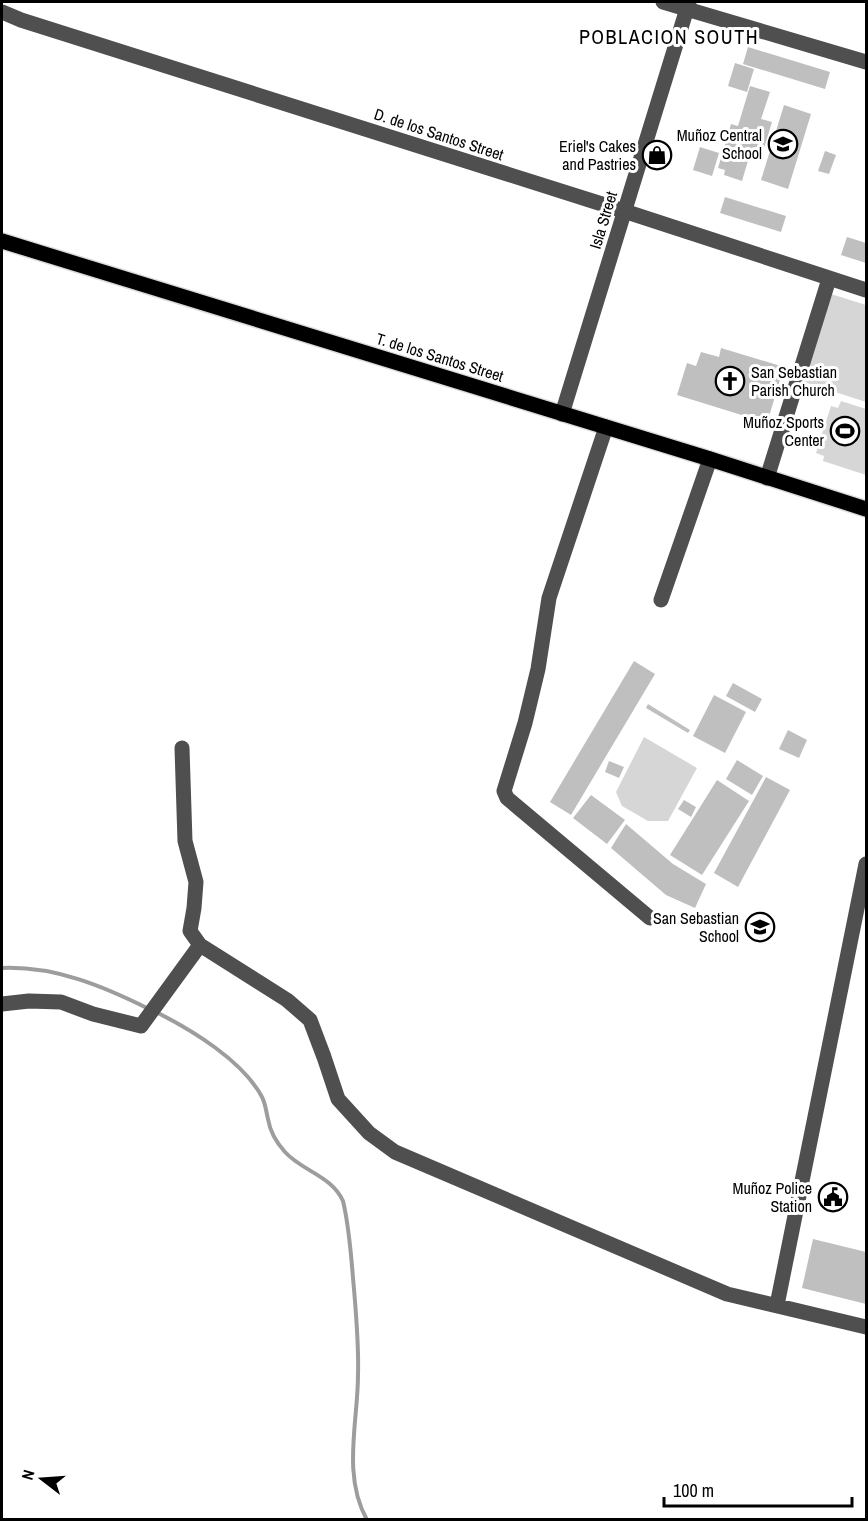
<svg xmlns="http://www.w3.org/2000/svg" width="868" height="1521" font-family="'Archivo Narrow',sans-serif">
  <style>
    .green { fill: #d6d6d6 }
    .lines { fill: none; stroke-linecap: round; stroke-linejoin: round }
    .stream { stroke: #9d9d9d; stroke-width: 4 }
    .building { fill: #bfbfbf }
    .major-casing { stroke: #dbdbdb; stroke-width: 18 }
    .minor { stroke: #4f4f4f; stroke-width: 15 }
    .major { stroke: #000; stroke-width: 15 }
    .labels { text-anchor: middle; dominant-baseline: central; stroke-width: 6; stroke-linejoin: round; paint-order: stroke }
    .street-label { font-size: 16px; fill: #000; stroke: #fff }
    .poi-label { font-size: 16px; fill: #000; stroke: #fff; text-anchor: end }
    .quarter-label { font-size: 20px; letter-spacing: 1.5px; fill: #000; stroke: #fff }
  </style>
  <rect width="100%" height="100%" fill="#fff"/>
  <!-- green -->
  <path class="green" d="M831,294L866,305V402L804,382Z
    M841,401L866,409V475L823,461L824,456L816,453L831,406L838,408Z
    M644,737L697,768L668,821H648L622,806L616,792Z"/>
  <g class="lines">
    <!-- stream -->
    <path class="stream" d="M2,968C55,966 103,986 149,1009
      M156,1012C192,1030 243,1061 262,1097C266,1105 266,1112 268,1119C270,1132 276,1142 285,1152C302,1171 332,1176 343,1201C349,1226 351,1253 353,1278C356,1311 359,1343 358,1375C358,1422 342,1475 367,1520"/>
  </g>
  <!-- building -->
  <path class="building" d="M748,47L830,72L825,89L743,64Z
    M735,63L754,69L747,92L728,86Z
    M750,86L770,92L761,119L772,122L761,158L750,154L742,181L724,175L725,170L718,168L731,124L738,126Z
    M784,105L811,114L788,189L761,180Z
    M700,147L719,153L712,176L693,170Z
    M825,151L836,155L829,174L818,171Z
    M725,197L786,216L781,232L720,213Z
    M847,237L866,243V263L841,255Z
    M721,348L784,367L767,423L677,395L687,363L696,366L701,352L719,357Z
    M634,661L655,674L571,815L550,802Z
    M733,683L762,699L755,712L726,696Z
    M714,695L746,712L725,753L693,736Z
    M648,704L690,730L688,733L646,708Z
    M788,730L807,740L799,758L779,749Z
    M737,760L763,776L752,795L726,779Z
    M609,761L624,767L619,778L605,772Z
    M766,777L790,790L738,887L714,873Z
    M717,780L749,801L702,875L670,855Z
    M591,795L625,820L607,844L573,818Z
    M684,800L696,807L691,817L678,809Z
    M626,824L673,864L706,884L695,908L666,895L611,848Z
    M813,1239L866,1252V1304L802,1288Z"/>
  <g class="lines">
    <!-- major casing -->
    <g class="major-casing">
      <path id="major" d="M2,241L710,459L866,509"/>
    </g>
    <!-- minor -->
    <path class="minor" d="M663,2L866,62
      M2,12L21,20L624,211L866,290
      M562,414L689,2
      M606,427L549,598L538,669L525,723L504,791L507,798L650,918
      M767,478L829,279
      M661,600L710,459
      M182,748L185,841L196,882L194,908L190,931L200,945L287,1000L310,1020L324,1057L338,1099L369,1133L395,1152L727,1294L866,1327
      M2,1004L29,1001L61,1002L93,1014L141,1026L200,945
      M777,1305L866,864"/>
    <!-- major -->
    <use href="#major" class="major"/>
  </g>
  <!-- icons -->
  <defs>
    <g id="school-ring" transform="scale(1.5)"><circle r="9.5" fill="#fff" stroke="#000" stroke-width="1.5"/><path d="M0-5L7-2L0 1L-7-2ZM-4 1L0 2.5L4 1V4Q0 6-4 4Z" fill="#000"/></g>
    <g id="shop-ring" transform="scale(1.5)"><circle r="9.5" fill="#fff" stroke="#000" stroke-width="1.5"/><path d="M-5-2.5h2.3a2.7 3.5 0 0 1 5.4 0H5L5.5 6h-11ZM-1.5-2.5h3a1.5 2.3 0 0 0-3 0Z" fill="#000"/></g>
    <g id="church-ring" transform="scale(1.5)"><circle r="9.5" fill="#fff" stroke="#000" stroke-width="1.5"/><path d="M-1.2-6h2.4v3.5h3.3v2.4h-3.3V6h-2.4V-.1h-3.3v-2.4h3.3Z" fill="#000"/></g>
    <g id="stadium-ring" transform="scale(1.5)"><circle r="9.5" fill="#fff" stroke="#000" stroke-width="1.5"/><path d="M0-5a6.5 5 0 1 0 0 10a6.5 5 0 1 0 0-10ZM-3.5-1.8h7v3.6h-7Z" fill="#000"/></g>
    <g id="civic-ring" transform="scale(1.5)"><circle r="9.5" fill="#fff" stroke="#000" stroke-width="1.5"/><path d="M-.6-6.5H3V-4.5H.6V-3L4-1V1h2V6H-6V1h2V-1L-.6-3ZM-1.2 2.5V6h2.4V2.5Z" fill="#000"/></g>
  </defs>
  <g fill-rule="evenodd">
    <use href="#school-ring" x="783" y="144"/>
    <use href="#shop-ring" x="657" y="155"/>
    <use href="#church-ring" x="730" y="381"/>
    <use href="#stadium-ring" x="845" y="431"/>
    <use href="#school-ring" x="760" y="927"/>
    <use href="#civic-ring" x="833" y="1197"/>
  </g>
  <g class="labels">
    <!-- street labels -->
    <g class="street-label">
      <text transform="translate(439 134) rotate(18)">D. de los Santos Street</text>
      <text transform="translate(603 220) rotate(-73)">Isla Street</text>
      <text transform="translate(440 357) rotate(17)">T. de los Santos Street</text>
    </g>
    <!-- poi labels -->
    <g class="poi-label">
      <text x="762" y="135">Muñoz Central<tspan x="762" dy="18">School</tspan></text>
      <text x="636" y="146">Eriel's Cakes<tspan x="636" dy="18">and Pastries</tspan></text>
      <text x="751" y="372" text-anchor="start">San Sebastian<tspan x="751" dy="18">Parish Church</tspan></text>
      <text x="824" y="422">Muñoz Sports<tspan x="824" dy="18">Center</tspan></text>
      <text x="739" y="918">San Sebastian<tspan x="739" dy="18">School</tspan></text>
      <text x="812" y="1188">Muñoz Police<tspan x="812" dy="18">Station</tspan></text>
    </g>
    <!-- quarter labels -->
    <g class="quarter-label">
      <text x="669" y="36">POBLACION SOUTH</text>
    </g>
  </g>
  <!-- border -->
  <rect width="868" height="1521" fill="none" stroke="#000000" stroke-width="6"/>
  <!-- north arrow -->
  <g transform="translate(42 1479) rotate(287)" stroke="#ffffff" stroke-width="4.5" paint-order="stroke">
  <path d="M0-4.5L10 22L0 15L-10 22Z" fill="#000000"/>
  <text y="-9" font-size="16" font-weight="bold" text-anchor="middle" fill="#000000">N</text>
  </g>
  <!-- scale -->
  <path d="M664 1497v9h188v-9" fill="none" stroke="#000000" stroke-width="3"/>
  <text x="673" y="1497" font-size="18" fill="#000000" stroke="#ffffff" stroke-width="4.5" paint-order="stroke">100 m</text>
</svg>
